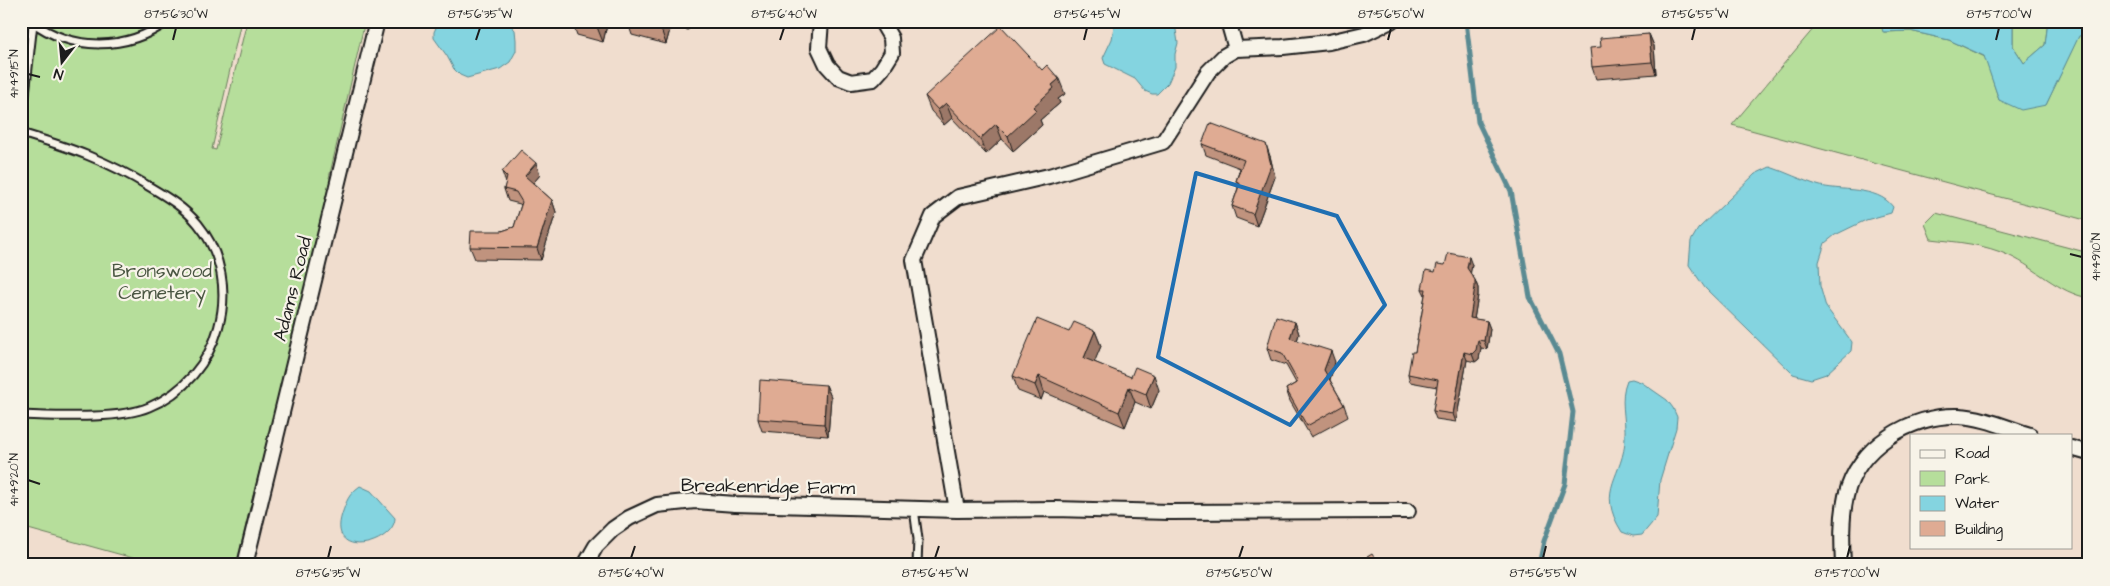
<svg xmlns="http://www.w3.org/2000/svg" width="2110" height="586" font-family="'Architects Daughter',sans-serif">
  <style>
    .green { fill: #b6de9b; stroke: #697d5c }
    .water { fill: #84d4e0; stroke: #5a8a92 }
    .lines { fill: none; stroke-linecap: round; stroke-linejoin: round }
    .stream { stroke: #5a8a92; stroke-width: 5 }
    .lane-casing { stroke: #1c1c1c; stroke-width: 11 }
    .street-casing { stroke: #1c1c1c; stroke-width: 18 }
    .lane { stroke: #f7f3e8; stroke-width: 7 }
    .street { stroke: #f7f3e8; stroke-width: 14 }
    .wall { fill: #c0937e; stroke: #1c1c1c }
    .shaded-wall { fill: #9c7867; stroke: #1c1c1c }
    .building { fill: #dfab93; stroke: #1c1c1c }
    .marked { fill: none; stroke: #1f6fb2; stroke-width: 4; stroke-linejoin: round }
    .ticks { fill: none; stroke: #1c1c1c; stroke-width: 2 }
    .labels { text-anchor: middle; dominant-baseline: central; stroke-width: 4.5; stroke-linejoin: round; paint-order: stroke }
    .park-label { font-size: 19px; fill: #4a5642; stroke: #f7f3e8 }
    .street-label { font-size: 19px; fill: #1c1c1c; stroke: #f7f3e8 }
    .neatline { fill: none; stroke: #1c1c1c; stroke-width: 2 }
    .ticks-label { font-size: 12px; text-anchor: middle; fill: #1c1c1c }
  </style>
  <rect width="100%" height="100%" fill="#f0ddce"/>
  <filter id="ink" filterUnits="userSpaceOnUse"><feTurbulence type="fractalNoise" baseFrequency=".02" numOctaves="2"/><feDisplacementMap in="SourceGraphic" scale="10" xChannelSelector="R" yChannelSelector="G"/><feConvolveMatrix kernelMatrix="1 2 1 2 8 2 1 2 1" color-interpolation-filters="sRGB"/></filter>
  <g filter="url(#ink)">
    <!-- green -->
    <path class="green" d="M21,21H241L212,149L216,150L247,21H365L329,178L332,179L236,565H158L21,527Z
      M1820,21H1880L1884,32L1910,31L1949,40L1985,57L1999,100L2046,105L2079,35L2089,34V221L1732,125Z
      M2013,21H2048L2045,45L2024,63L2013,46Z
      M1936,213L2089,253V298C2059,293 2036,268 2010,256C1985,244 1957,242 1931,239L1925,224Z"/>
    <!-- water -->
    <path class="water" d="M439,21H507L515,30L516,40V51L510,62L500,69L467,78L460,75L454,69L447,56L434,38V32Z
      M1109,21H1171L1176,30L1178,43L1175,54V67L1168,83L1157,94H1152L1145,91L1135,79L1105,64L1103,58L1112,39L1114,27Z
      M1880,21H2013V46L2024,63L2045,45L2048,21H2089V34L2079,36L2046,105L2021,110L1999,100L1984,56L1949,40L1910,31L1883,32Z
      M1770,167C1786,172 1801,180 1817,185C1839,192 1877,185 1893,207L1891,213L1866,220L1835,235L1825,243L1819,262L1820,286L1826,307L1852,342L1851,351L1826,374L1811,379L1793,374L1705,288L1689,265L1691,241L1698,229L1755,174Z
      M1632,379L1641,382L1667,400L1673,408L1677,417L1676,428L1660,480L1657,517L1642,535L1633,536L1622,532C1594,488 1625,476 1625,437C1626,417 1619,399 1627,380Z
      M360,486L371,491L395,518C394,545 327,561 342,514C347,500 348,495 360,486Z"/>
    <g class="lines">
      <!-- stream -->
      <path class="stream" d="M1466,21L1478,122L1511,191L1530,297L1559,354L1573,412L1565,484L1544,541L1539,565"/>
      <!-- lane casing -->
      <g class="lane-casing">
        <path id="lane" d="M31,21C72,52 127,51 168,21
          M21,130L33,23
          M21,133C71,148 106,160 150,187C167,197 185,208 198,224C247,284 220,378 149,407C119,420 55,416 21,415
          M914,509L918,539L917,565"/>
      </g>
      <!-- street casing -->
      <g class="street-casing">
        <path id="street" d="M821,21L819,48L827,65L838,77L851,82L873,79L882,69L892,53L891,38L881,21
          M1228,21L1236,49
          M2071,448L2089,453
          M957,510L914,260L933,216L958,197L1049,176L1163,142L1208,72L1224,56L1236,49L1283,47L1329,42L1364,34L1391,21
          M245,565L377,21
          M585,565L596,546L613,529L629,518L657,505L695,501L735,504L957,510L1055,509L1169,512L1408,511
          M1843,565C1842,542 1841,519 1846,496C1857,447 1911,414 1959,416C1983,417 2007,428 2030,435"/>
      </g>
      <!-- lane -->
      <use href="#lane" class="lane"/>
      <!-- street -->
      <use href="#street" class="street"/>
    </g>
    <!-- wall -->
    <path class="wall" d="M572,21H608L603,42L577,35Z
      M620,21H690L688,30L671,26L666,44L632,35L628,23Z
      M1649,34L1654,46L1656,74L1596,79L1592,67L1601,47Z
      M1065,94L1058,99L1060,103L1040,120L1042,125L1013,151L1002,139L986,154L952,118L944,125L931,111L925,96Z
      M1202,144L1270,156L1275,177L1257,226L1236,218L1232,206L1238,188L1236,181L1240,168L1206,155Z
      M502,172L540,175L533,183L552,200L556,212L541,260L475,259L470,247L502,231L514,227L521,205L520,204L508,201L504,189L506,183Z
      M1472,265L1470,273L1475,280L1478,288V295L1474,319L1487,321L1490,329L1487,349L1481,348L1479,359L1475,362L1467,360L1456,422L1436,419L1433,411L1437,387L1410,382L1408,374L1415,352L1425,295L1422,289L1435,272Z
      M1295,322L1299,334L1297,341L1335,362L1330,380L1344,405L1348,417L1311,437L1290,401L1286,389L1296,383L1286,365L1271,360L1267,348Z
      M1095,331L1101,346L1094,362L1159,390L1151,409L1135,402L1125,427L1044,392L1041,400L1018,391L1013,376L1069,332Z
      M826,385L831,397L828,436L762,431L758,419Z"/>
    <!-- shaded-wall -->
    <path class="shaded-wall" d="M599,21H608L603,42L597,27Z
      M663,21H669L671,26L666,44L661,29Z
      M684,21H690L688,30Z
      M1649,34L1654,46L1656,74L1652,62Z
      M1059,79L1065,94L1058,99L1060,103L1040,120L1042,125L1013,151L1008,136L1052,85Z
      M946,103L952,118L944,125L938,110Z
      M996,124L1002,139L986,154L980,139Z
      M1266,144L1270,156L1275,177L1257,226L1253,214Z
      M536,163L540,175L529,188L525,176Z
      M552,200L556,212L541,260L537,248Z
      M1469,257L1472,265L1470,276L1467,268Z
      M1475,280L1478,288V295L1473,326L1470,318Z
      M1487,321L1490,329L1487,349L1484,341Z
      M1295,322L1299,334L1294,350L1290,338Z
      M1095,331L1101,346L1090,373L1084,358Z
      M1478,340L1481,348L1479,359L1475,362L1472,354Z
      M1331,351L1335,362L1329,382L1324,370Z
      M1464,352L1467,360L1456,422L1453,414Z
      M1154,375L1159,390L1151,409L1146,394Z
      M1039,376L1044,392L1041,400L1035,385Z
      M826,385L831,397L828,436L824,424Z
      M1129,387L1135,402L1125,427L1119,412Z"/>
    <!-- building -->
    <path class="building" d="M576,21H599L597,27Z
      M631,21H663L661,29Z
      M1001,26L1042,70L1047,65L1059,79L1052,85L1054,88L1033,107L1036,110L1008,136L996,124L980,139L946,103L938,110L925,96Z
      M1649,34L1652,62L1592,67L1590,48L1601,47L1600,38Z
      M1210,123L1266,144L1271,165L1253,214L1232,206L1240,183L1236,181L1244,160L1202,144Z
      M521,150L536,163L525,176L552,200L537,248L470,247L471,231H502L514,227L522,202L516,192L504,189L507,177L502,172Z
      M1448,253L1469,257L1467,268L1475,280V287L1470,318L1487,321L1484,341L1478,340L1476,350L1472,354L1464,352L1453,414L1433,411L1438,380L1408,374L1412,352H1415L1421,318L1426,289H1422L1426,270L1435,272L1437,264L1445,265Z
      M1276,316L1295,322L1290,338L1331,351L1324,370L1344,405L1307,426L1286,389L1298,382L1282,353L1267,348Z
      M1037,319L1069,332L1074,322L1095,331L1084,358L1131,377L1135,367L1154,375L1146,394L1129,387L1119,412L1039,376L1035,385L1013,376Z
      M760,380L826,385L824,424L758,419Z
      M1372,554L1379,565H1354Z
      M1078,561H1122V565H1078Z"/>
  </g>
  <!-- marked area -->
  <path class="marked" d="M1196,173L1337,216L1385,305L1290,425L1158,357Z"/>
  <!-- ticks -->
  <path class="ticks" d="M173,40L176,28M476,40L480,28M780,40L784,28M1084,40L1087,28M1388,40L1391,28M1692,40L1695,28M1996,40L1999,28M28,74L40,77M2070,254L2082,257M28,480L40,484M328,558L331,546M631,558L635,546M935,558L939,546M1239,558L1243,546M1543,558L1546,546M1847,558L1850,546"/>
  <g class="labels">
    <!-- park labels -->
    <g class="park-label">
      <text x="162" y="271">Bronswood<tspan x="162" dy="22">Cemetery</tspan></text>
    </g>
    <!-- street labels -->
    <g class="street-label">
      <text transform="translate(293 289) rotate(-76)">Adams Road</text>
      <text transform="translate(768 487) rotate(1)">Breakenridge Farm</text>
    </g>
  </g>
  <!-- margin -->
  <rect width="2110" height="586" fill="none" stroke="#f7f3e8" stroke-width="55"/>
  <!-- legend -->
  <rect x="1910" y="434" width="162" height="115" fill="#f7f3e8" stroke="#9f9d96"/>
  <rect x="1920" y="450" width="25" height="8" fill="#f7f3e8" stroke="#9f9d96"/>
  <text x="1955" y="458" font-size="15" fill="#1c1c1c">Road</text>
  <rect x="1920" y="471" width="25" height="15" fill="#b6de9b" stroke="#9f9d96"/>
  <text x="1955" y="484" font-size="15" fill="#1c1c1c">Park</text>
  <rect x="1920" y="496" width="25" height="15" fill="#84d4e0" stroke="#9f9d96"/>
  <text x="1955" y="508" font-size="15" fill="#1c1c1c">Water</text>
  <rect x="1920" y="521" width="25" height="15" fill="#dfab93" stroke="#9f9d96"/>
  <text x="1955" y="534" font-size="15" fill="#1c1c1c">Building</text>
  <!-- north arrow -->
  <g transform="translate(62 62) rotate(196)" stroke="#f7f3e8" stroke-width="4" paint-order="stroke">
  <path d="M0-4L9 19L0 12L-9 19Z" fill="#1c1c1c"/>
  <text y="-8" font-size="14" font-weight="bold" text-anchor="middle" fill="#1c1c1c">N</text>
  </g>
  <rect x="28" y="28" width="2054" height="530" class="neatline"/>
  <g class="ticks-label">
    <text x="176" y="18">87°56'30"W</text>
    <text x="480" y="18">87°56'35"W</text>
    <text x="784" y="18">87°56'40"W</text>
    <text x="1087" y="18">87°56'45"W</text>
    <text x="1391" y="18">87°56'50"W</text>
    <text x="1695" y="18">87°56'55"W</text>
    <text x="1999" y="18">87°57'00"W</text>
    <text transform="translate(14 74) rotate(-90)" y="4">41°49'15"N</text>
    <text transform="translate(2096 257) rotate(-90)" y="4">41°49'10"N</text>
    <text transform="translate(14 480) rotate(-90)" y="4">41°49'20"N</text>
    <text x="328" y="577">87°56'35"W</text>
    <text x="631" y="577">87°56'40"W</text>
    <text x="935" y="577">87°56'45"W</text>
    <text x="1239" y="577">87°56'50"W</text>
    <text x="1543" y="577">87°56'55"W</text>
    <text x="1847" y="577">87°57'00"W</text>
  </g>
</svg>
